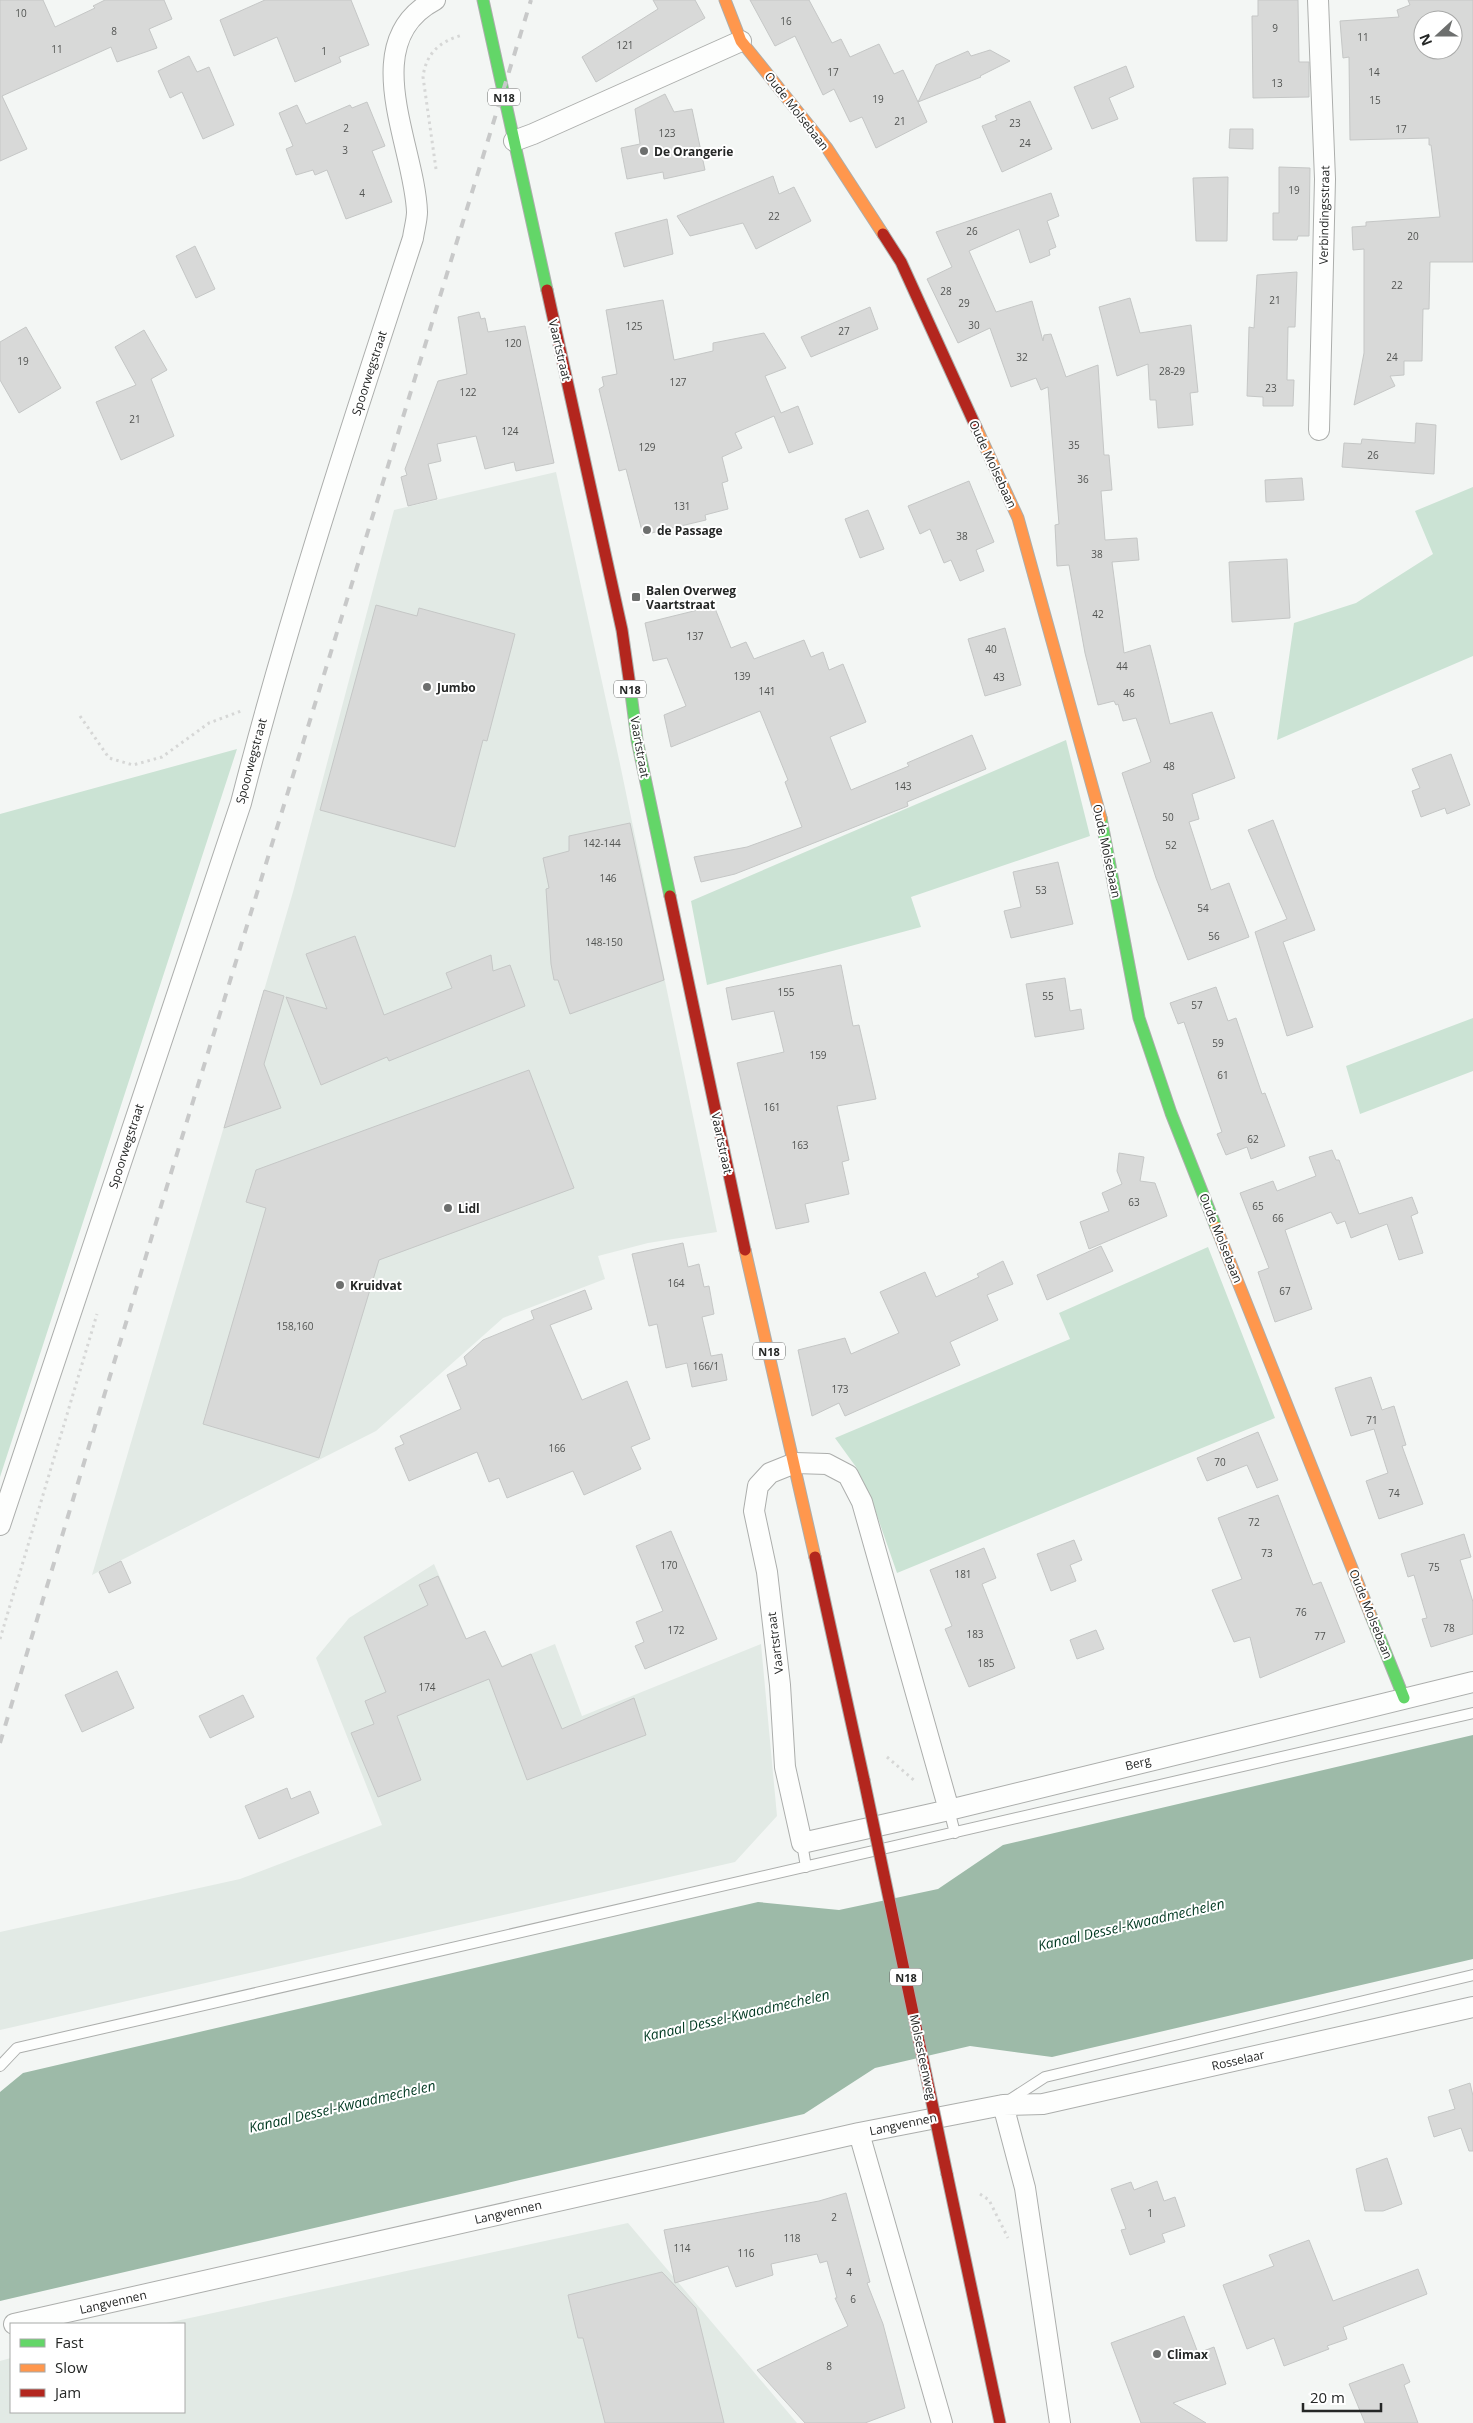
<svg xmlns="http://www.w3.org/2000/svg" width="1473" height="2423" font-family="'Open Sans',sans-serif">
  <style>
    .built { fill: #e2eae5 }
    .green { fill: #cbe3d4 }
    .water { fill: #9dbaa8 }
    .building { fill: #d8d9d8; stroke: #c5c7c6; fill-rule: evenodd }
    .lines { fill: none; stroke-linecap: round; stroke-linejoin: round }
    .lane-casing { stroke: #acaeac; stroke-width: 12 }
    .street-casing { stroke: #acaeac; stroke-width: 22 }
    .fast-casing { stroke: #acaeac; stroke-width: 13 }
    .slow-casing { stroke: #acaeac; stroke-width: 13 }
    .jam-casing { stroke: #acaeac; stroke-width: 13 }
    .path { stroke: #d6d7d6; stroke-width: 3; stroke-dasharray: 2.5 4; stroke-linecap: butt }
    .lane { stroke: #fdfefd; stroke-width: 10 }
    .street { stroke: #fdfefd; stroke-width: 20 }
    .fast { stroke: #63d668; stroke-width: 11 }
    .slow { stroke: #ff974d; stroke-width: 11 }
    .jam { stroke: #b3261e; stroke-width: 11 }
    .rail { stroke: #c8c9c9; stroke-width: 4; stroke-dasharray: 9 9; stroke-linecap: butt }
    .jam-bridge-casing { stroke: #acaeac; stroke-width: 13; stroke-linecap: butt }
    .jam-bridge { stroke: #b3261e; stroke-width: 11 }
    .poi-dot { fill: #6d6f6e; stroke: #fff; stroke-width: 2 }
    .labels { text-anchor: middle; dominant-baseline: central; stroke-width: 4; stroke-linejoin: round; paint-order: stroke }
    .number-label { font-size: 10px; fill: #525452 }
    .shield { fill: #fff; stroke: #666867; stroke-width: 1 }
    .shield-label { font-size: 11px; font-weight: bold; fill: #252726 }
    .street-label { font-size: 12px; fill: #252726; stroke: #fff }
    .poi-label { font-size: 12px; font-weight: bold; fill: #252726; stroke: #fff; text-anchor: start }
    .water-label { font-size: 14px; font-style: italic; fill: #003921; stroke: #fff }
  </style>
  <rect width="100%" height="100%" fill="#f3f6f4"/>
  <!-- built -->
  <path class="built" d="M556,472L620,764L717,1232L648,1243L598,1256L605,1279L503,1318L376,1431L92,1575L293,892L394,510Z
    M434,1564L482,1674L555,1644L582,1716L761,1644L777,1816L735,1862L0,2030V1932L240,1879L382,1825L316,1658L349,1618Z
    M628,2223L797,2423H0V2361L11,2358V2412H184V2324H162Z"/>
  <!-- green -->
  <path class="green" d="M1473,487V656L1277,740L1294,623L1356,603L1433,554L1415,511Z
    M1066,740L1090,836L911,897L921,927L707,985L691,901Z
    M237,749L0,1477V814Z
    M1473,1018V1071L1360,1114L1346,1066Z
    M1208,1247L1275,1418L897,1573L872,1501L856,1467L835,1438L1070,1339L1059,1313Z"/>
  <!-- water -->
  <path class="water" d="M1473,1735V1959L1052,2057L970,2046L875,2068L804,2114L0,2301V2092L23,2073L758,1902L839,1910L938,1889L1003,1845Z"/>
  <!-- building -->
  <path class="building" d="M0,0H43L55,27L95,8L93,6L105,0H164L172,19L149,29L157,48L117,62L111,47L2,96L27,149L0,161Z
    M265,0H351L369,45L339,57L341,62L295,82L277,37L234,56L220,20Z
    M653,0H695L705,18L596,82L582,57L658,9Z
    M750,0H809L832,43L841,39L850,57L879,44L894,74L903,70L918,102L936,65L968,51L971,56L990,50L1010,61L980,76L981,77L918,102L927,122L876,148L862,117L850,122L834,89L823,95L795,36L775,46Z
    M1258,0H1298L1299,62H1309V97L1253,98L1252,16H1258Z
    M1408,0H1473V262H1430L1429,309H1423L1422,361H1404V375L1390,376L1395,386L1354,405L1364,353V249L1353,250L1352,227L1366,226V222L1440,217L1431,145H1429V138L1350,140L1349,57L1343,58L1340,21L1399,17L1397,10L1410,5ZM1423,20H1453V50H1423Z
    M189,56L197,72L209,67L234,125L203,139L182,92L170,98L158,71Z
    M1126,66L1134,87L1109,98L1118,119L1092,129L1074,87Z
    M665,94L674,112L692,109L705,170L664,179L663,172L627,179L621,148L640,144L635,109Z
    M1030,101L1052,149L1002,172L982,126L997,120L995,116Z
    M367,102L385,146L372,151L392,202L346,219L327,170L315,175L313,170L296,175L286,149L293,146L279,113L297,105L306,124L350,105L352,108Z
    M1230,129H1253V149L1229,148Z
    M1279,167L1310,168L1309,236H1298L1297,240H1273V213H1279Z
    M773,176L779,194L794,187L811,221L756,249L743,223L690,236L677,216Z
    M1228,177L1227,241H1196L1193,178Z
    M1051,193L1059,216L1047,221L1056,247L1049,250L1050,255L1030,263L1019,229L969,251L996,312L1032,301L1043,341L1044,335L1051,334L1066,377L1098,365L1104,455H1109L1112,490L1101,491L1105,540L1137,538L1139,560L1112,562L1124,653L1150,645L1170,724L1212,712L1235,778L1192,794L1199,819L1189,822L1211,890L1229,883L1249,937L1188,960L1156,878L1122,773L1151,762L1136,718L1123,721L1118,704L1116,705L1114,701L1098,705L1085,653L1069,565L1057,566L1055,525L1059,524L1048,387L1041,390L1036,378L1011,387L990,328L958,343L927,279L952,267L936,232Z
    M667,219L673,254L624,267L615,233Z
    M195,246L215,289L196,298L176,256Z
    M1297,272L1295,327H1288L1287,380H1294L1293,406H1263V397L1247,396L1249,327L1254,328L1257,275Z
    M1130,298L1140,333L1191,325L1198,392L1190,393L1193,425L1158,428L1156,400H1150L1148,364L1117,376L1099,307Z
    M663,300L674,360L713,351V343L764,333L786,368L765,376L781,413L798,406L813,444L789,453L774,416L735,433L742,448L722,457L728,481L722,483L728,509L705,515L706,520L643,535L626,469L619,471L599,389L604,386L602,377L617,374L606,310Z
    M870,307L878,329L811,357L801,337Z
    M479,312L481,319L485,318L488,332L525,326L554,463L516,471L514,462L485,469L476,436L437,444L441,461L428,464L437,499L408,506L401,477L407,475L405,469L438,381L467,374L458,317Z
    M26,327L61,388L19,413L0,380V342Z
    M144,330L167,370L151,379L174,436L121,460L96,402L136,385L115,347Z
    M1416,423L1436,425L1434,474L1342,467L1344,443L1361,444L1362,439L1415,443Z
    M1302,478L1304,500L1266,502L1265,480Z
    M969,481L994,542L976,550L984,571L960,581L951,560L944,563L930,529L920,534L908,506Z
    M868,510L884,549L860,558L845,519Z
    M1287,559L1290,618L1232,622L1229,562Z
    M376,605L417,616L419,608L515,634L487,741L483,740L455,847L320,810Z
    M714,606L731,648L746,642L754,659L804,640L811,657L823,652L829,670L843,664L866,722L830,737L851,790L909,766L907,763L972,735L986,769L907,802L908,806L735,874L701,882L694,857L747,847L802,827L785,782L788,780L760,711L671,747L664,715L686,706L667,658L653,661L645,623Z
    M1005,628L1021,685L985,696L968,639Z
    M1451,754L1470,805L1447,814L1445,808L1421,817L1412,791L1420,788L1412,769Z
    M1273,820L1315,930L1283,942L1313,1027L1287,1036L1255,932L1287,919L1248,830Z
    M630,823L664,980L570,1014L558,980H554L551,964L546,889L549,888L543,858L569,851V836Z
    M1058,862L1073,924L1011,938L1004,911L1021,907L1013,872Z
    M355,936L384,1015L452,988L446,973L491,955L493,971L510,965L525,1006L389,1061L387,1057L321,1085L286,997L327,1009L306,954Z
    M841,965L853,1026L859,1025L876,1099L837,1106L849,1160L842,1162L849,1194L805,1204L809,1222L776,1229L737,1063L784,1052L774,1011L732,1020L726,988Z
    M1065,978L1070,1011L1081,1009L1084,1029L1035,1037L1026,984Z
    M1216,987L1228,1021L1236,1018L1262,1094L1265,1093L1285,1146L1251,1159L1247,1147L1226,1155L1217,1134L1222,1132L1184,1022L1178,1024L1170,1003Z
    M264,990L284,996L264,1064L281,1108L224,1128Z
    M529,1070L574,1188L379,1260L319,1458L203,1424L266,1208L246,1202L256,1170Z
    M1332,1150L1336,1160H1339L1359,1214L1412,1197L1418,1213L1411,1216L1423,1253L1399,1260L1387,1224L1351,1238L1345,1221L1337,1224L1331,1212L1285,1230L1312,1309L1275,1322L1258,1272L1269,1268L1240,1193L1273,1181L1277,1191L1316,1176L1309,1157Z
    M1119,1153L1144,1157L1140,1181L1155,1183L1167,1216L1089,1249L1080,1222L1109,1211L1102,1193L1122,1184L1117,1171Z
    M683,1243L688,1267L699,1264L704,1287L709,1286L714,1314L702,1317L711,1356L722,1354L727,1380L692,1387L687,1363L666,1368L657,1324L649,1326L632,1254Z
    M1101,1246L1113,1271L1047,1300L1037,1275Z
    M1003,1261L1013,1284L987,1295L998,1320L950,1342L960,1365L845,1416L839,1403L812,1416L798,1350L845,1338L851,1354L899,1333L880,1292L925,1272L936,1297L979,1277L977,1274Z
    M585,1290L592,1309L550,1325L582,1400L627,1381L650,1439L631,1447L641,1469L584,1495L573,1471L507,1498L499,1478L489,1482L477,1452L409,1481L395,1448L404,1444L400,1436L461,1409L447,1375L467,1365L464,1357L483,1340L534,1319L531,1311Z
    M1371,1377L1382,1410L1394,1406L1406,1445L1402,1446L1423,1504L1379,1519L1366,1481L1388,1473L1374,1429L1351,1436L1335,1388Z
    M1258,1432L1278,1480L1257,1488L1247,1465L1207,1481L1197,1458Z
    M1278,1495L1313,1585L1321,1582L1345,1642L1260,1678L1250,1637L1234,1642L1212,1590L1242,1579L1218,1518Z
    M671,1531L717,1639L645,1669L635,1646L644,1642L636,1622L663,1611L636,1546Z
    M1464,1534L1471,1557L1460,1560L1473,1602V1634L1431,1647L1422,1619L1427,1618L1414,1575L1408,1577L1401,1554Z
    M1074,1540L1082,1560L1070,1565L1076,1581L1051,1591L1037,1554Z
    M984,1548L996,1578L982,1584L1015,1668L969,1687L945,1629L952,1626L930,1570Z
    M121,1561L131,1583L109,1593L99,1572Z
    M438,1576L466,1639L485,1631L502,1667L531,1654L562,1729L634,1698L646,1735L527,1780L489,1679L397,1716L421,1780L378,1797L351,1733L374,1724L365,1701L386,1692L364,1637L428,1605L419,1585Z
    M1096,1630L1104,1649L1077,1659L1070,1640Z
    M117,1671L134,1708L82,1732L65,1695Z
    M243,1695L254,1717L210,1738L199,1716Z
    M287,1788L291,1799L310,1791L319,1813L259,1839L245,1806Z
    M1470,2083L1473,2096V2151H1469L1461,2128L1434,2137L1428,2117L1455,2109L1449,2090Z
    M1387,2158L1402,2204L1383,2211H1365L1356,2169Z
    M1157,2181L1164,2201L1175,2197L1185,2226L1162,2234L1165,2242L1130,2255L1121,2230L1126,2229L1111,2189L1131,2182L1134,2190Z
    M846,2193L870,2282L867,2283L883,2324L905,2408L865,2423H805L757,2370L848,2326L835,2298H837L827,2261L820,2263L817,2254L771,2264L773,2275L736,2287L728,2266L675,2283L664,2230L819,2201Z
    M1309,2240L1333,2301L1418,2269L1427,2294L1343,2327L1347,2339L1327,2346L1329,2349L1284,2366L1274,2338L1247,2349L1223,2285L1274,2266L1269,2255Z
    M662,2272L696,2308L724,2423H605L583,2338H578L568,2295Z
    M1184,2316L1198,2353L1214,2347L1226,2384L1173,2403L1206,2423H1141L1111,2343Z
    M1403,2364L1410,2382L1404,2385L1418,2423H1365L1349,2384Z"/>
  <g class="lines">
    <!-- lane casing -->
    <g class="lane-casing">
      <path id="lane" d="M949,1810L955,1833
        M802,1843L806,1867
        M0,2066L17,2048L1473,1713
        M1008,2101L1045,2077L1473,1975"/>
    </g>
    <!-- street casing -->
    <g class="street-casing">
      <path id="street" d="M1318,0L1325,179L1319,430
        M514,141L533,134L741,41
        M0,1525L241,803C290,612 352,425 413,238C414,230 417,220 417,212C415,146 355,42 435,0
        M949,1810L862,1502L848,1475L827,1464L795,1463L770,1473L758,1486L754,1511L767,1572L780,1685L785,1767L802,1843L949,1810L1473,1682
        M1003,2105L1025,2188L1060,2423
        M859,2133L942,2423
        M14,2324L859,2133L1003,2105L1043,2104L1473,2007"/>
    </g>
    <!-- fast casing -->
    <g class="fast-casing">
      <path id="fast" d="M483,0L547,290
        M630,686L637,740L670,896
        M1101,818L1139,1018L1171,1113L1216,1227
        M1371,1616L1404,1698"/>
    </g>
    <!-- slow casing -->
    <g class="slow-casing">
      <path id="slow" d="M725,0L741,41L827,148L883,234
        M976,427L1018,518L1101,818
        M1216,1227L1371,1616
        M745,1250L815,1557"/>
    </g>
    <!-- jam casing -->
    <g class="jam-casing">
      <path id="jam" d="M883,234L901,262L976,427
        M547,290L622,630L630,686
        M670,896L745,1250
        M815,1557L864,1780
        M947,2174L1000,2423"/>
    </g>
    <!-- path -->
    <path class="path" d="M436,169L423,77C426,53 440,41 463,35
      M80,716L109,758L133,765L162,757L209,723L241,711
      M0,1639L97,1314
      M887,1757L916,1782
      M980,2194L989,2200L1008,2238"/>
    <!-- lane -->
    <use href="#lane" class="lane"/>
    <!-- street -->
    <use href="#street" class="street"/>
    <!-- fast -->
    <use href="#fast" class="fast"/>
    <!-- slow -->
    <use href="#slow" class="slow"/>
    <!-- jam -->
    <use href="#jam" class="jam"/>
    <!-- rail -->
    <path class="rail" d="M0,1743L164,1196L531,0"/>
    <!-- jam-bridge casing -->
    <g class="jam-bridge-casing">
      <path id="jam-bridge" d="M864,1780L947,2174"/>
    </g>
    <!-- jam-bridge -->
    <use href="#jam-bridge" class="jam-bridge"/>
  </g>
  <!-- markers -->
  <g class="poi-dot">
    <circle cx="644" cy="151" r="5"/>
    <circle cx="647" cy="530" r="5"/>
    <rect x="631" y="592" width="10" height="10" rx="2.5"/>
    <circle cx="427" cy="687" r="5"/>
    <circle cx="448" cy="1208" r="5"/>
    <circle cx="340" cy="1285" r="5"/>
    <circle cx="1157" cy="2354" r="5"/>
  </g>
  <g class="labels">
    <!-- number labels -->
    <g class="number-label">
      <text x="21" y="13">10</text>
      <text x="786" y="21">16</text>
      <text x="1275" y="28">9</text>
      <text x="114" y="31">8</text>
      <text x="1363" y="37">11</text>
      <text x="625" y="45">121</text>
      <text x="57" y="49">11</text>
      <text x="324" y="51">1</text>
      <text x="833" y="72">17</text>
      <text x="1374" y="72">14</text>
      <text x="1277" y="83">13</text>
      <text x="878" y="99">19</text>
      <text x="1375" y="100">15</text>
      <text x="900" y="121">21</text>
      <text x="1015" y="123">23</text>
      <text x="346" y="128">2</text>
      <text x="1401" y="129">17</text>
      <text x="667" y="133">123</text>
      <text x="1025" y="143">24</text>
      <text x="345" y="150">3</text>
      <text x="1294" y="190">19</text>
      <text x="362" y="193">4</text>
      <text x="774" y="216">22</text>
      <text x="972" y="231">26</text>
      <text x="1413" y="236">20</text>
      <text x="1397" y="285">22</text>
      <text x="946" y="291">28</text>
      <text x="1275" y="300">21</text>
      <text x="964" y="303">29</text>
      <text x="974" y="325">30</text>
      <text x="634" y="326">125</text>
      <text x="844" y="331">27</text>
      <text x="513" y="343">120</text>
      <text x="1022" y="357">32</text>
      <text x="1392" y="357">24</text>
      <text x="23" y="361">19</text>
      <text x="1172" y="371">28-29</text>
      <text x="678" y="382">127</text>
      <text x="1271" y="388">23</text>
      <text x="468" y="392">122</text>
      <text x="135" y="419">21</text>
      <text x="510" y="431">124</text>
      <text x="1074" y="445">35</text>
      <text x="647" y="447">129</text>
      <text x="1373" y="455">26</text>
      <text x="1083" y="479">36</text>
      <text x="682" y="506">131</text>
      <text x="962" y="536">38</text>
      <text x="1097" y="554">38</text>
      <text x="1098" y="614">42</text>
      <text x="695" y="636">137</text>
      <text x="991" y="649">40</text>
      <text x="1122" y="666">44</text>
      <text x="742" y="676">139</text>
      <text x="999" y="677">43</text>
      <text x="767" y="691">141</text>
      <text x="1129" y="693">46</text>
      <text x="1169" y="766">48</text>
      <text x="903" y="786">143</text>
      <text x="1168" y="817">50</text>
      <text x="602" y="843">142-144</text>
      <text x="1171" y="845">52</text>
      <text x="608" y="878">146</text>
      <text x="1041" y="890">53</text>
      <text x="1203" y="908">54</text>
      <text x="1214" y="936">56</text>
      <text x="604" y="942">148-150</text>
      <text x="786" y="992">155</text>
      <text x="1048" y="996">55</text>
      <text x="1197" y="1005">57</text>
      <text x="1218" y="1043">59</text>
      <text x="818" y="1055">159</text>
      <text x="1223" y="1075">61</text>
      <text x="772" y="1107">161</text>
      <text x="1253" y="1139">62</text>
      <text x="800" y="1145">163</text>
      <text x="1134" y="1202">63</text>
      <text x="1258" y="1206">65</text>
      <text x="1278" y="1218">66</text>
      <text x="676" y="1283">164</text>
      <text x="1285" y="1291">67</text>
      <text x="295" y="1326">158,160</text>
      <text x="706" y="1366">166/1</text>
      <text x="840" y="1389">173</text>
      <text x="1372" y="1420">71</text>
      <text x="557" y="1448">166</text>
      <text x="1220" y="1462">70</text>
      <text x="1394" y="1493">74</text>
      <text x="1254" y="1522">72</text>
      <text x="1267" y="1553">73</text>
      <text x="669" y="1565">170</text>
      <text x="1434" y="1567">75</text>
      <text x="963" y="1574">181</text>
      <text x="1301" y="1612">76</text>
      <text x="1449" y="1628">78</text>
      <text x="676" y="1630">172</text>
      <text x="975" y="1634">183</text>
      <text x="1320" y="1636">77</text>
      <text x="986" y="1663">185</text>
      <text x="427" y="1687">174</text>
      <text x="1150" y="2213">1</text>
      <text x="834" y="2217">2</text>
      <text x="792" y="2238">118</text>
      <text x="682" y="2248">114</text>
      <text x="746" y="2253">116</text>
      <text x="849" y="2272">4</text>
      <text x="853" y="2299">6</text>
      <text x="829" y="2366">8</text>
    </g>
    <!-- shield labels -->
    <g class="shield">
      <rect x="488" y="88.5" width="32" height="17" rx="4"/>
      <rect x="614" y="680.5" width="32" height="17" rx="4"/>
      <rect x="753" y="1342.5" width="32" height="17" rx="4"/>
      <rect x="890" y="1968.5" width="32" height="17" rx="4"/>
    </g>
    <g class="shield-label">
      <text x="504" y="97">N18</text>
      <text x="630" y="689">N18</text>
      <text x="769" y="1351">N18</text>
      <text x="906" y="1977">N18</text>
    </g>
    <!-- street labels -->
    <g class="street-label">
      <text transform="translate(797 111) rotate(52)">Oude Molsebaan</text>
      <text transform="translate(1324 215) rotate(-89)">Verbindingsstraat</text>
      <text transform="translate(560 350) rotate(77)">Vaartstraat</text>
      <text transform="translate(369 373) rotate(-72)">Spoorwegstraat</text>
      <text transform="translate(993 464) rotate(65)">Oude Molsebaan</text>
      <text transform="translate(640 747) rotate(80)">Vaartstraat</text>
      <text transform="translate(251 761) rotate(-75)">Spoorwegstraat</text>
      <text transform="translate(1107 851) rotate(78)">Oude Molsebaan</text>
      <text transform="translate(722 1143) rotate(78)">Vaartstraat</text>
      <text transform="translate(126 1146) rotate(-72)">Spoorwegstraat</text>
      <text transform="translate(1221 1238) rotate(68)">Oude Molsebaan</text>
      <text transform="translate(1371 1614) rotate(68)">Oude Molsebaan</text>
      <text transform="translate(775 1643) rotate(-97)">Vaartstraat</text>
      <text transform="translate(1138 1763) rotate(-14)">Berg</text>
      <text transform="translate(923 2057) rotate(78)">Molsesteenweg</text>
      <text transform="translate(1238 2060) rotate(-13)">Rosselaar</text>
      <text transform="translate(903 2124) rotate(-12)">Langvennen</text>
      <text transform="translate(508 2212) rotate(-13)">Langvennen</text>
      <text transform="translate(113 2302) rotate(-13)">Langvennen</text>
    </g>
    <!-- poi labels -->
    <g class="poi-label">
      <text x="654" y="151">De Orangerie</text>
      <text x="657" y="530">de Passage</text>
      <text x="646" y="590">Balen Overweg<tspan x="646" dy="14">Vaartstraat</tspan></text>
      <text x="437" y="687">Jumbo</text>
      <text x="458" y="1208">Lidl</text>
      <text x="350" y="1285">Kruidvat</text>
      <text x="1167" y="2354">Climax</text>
    </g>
    <!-- water labels -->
    <g class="water-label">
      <text transform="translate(1131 1924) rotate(-13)">Kanaal Dessel-Kwaadmechelen</text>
      <text transform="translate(736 2015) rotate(-13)">Kanaal Dessel-Kwaadmechelen</text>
      <text transform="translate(342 2106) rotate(-13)">Kanaal Dessel-Kwaadmechelen</text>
    </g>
  </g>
  <!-- legend -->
  <rect x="10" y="2323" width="175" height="90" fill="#ffffff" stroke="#a8a9a8"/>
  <rect x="20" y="2339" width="25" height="8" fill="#63d668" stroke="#a8a9a8"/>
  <text x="55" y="2348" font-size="15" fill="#252726">Fast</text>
  <rect x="20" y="2364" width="25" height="8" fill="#ff974d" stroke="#a8a9a8"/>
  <text x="55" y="2373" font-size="15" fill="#252726">Slow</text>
  <rect x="20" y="2389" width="25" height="8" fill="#b3261e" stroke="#a8a9a8"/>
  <text x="55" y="2398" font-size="15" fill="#252726">Jam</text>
  <!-- north arrow -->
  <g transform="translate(1438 35) rotate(249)"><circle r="24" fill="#ffffff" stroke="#a8a9a8"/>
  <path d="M0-4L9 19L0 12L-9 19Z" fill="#6d6f6e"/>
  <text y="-8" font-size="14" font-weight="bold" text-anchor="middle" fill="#252726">N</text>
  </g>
  <!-- scale -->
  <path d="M1303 2403v8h78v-8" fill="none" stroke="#252726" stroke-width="2.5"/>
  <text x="1310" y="2403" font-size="15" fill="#252726" stroke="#ffffff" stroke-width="4" paint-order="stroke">20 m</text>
</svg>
